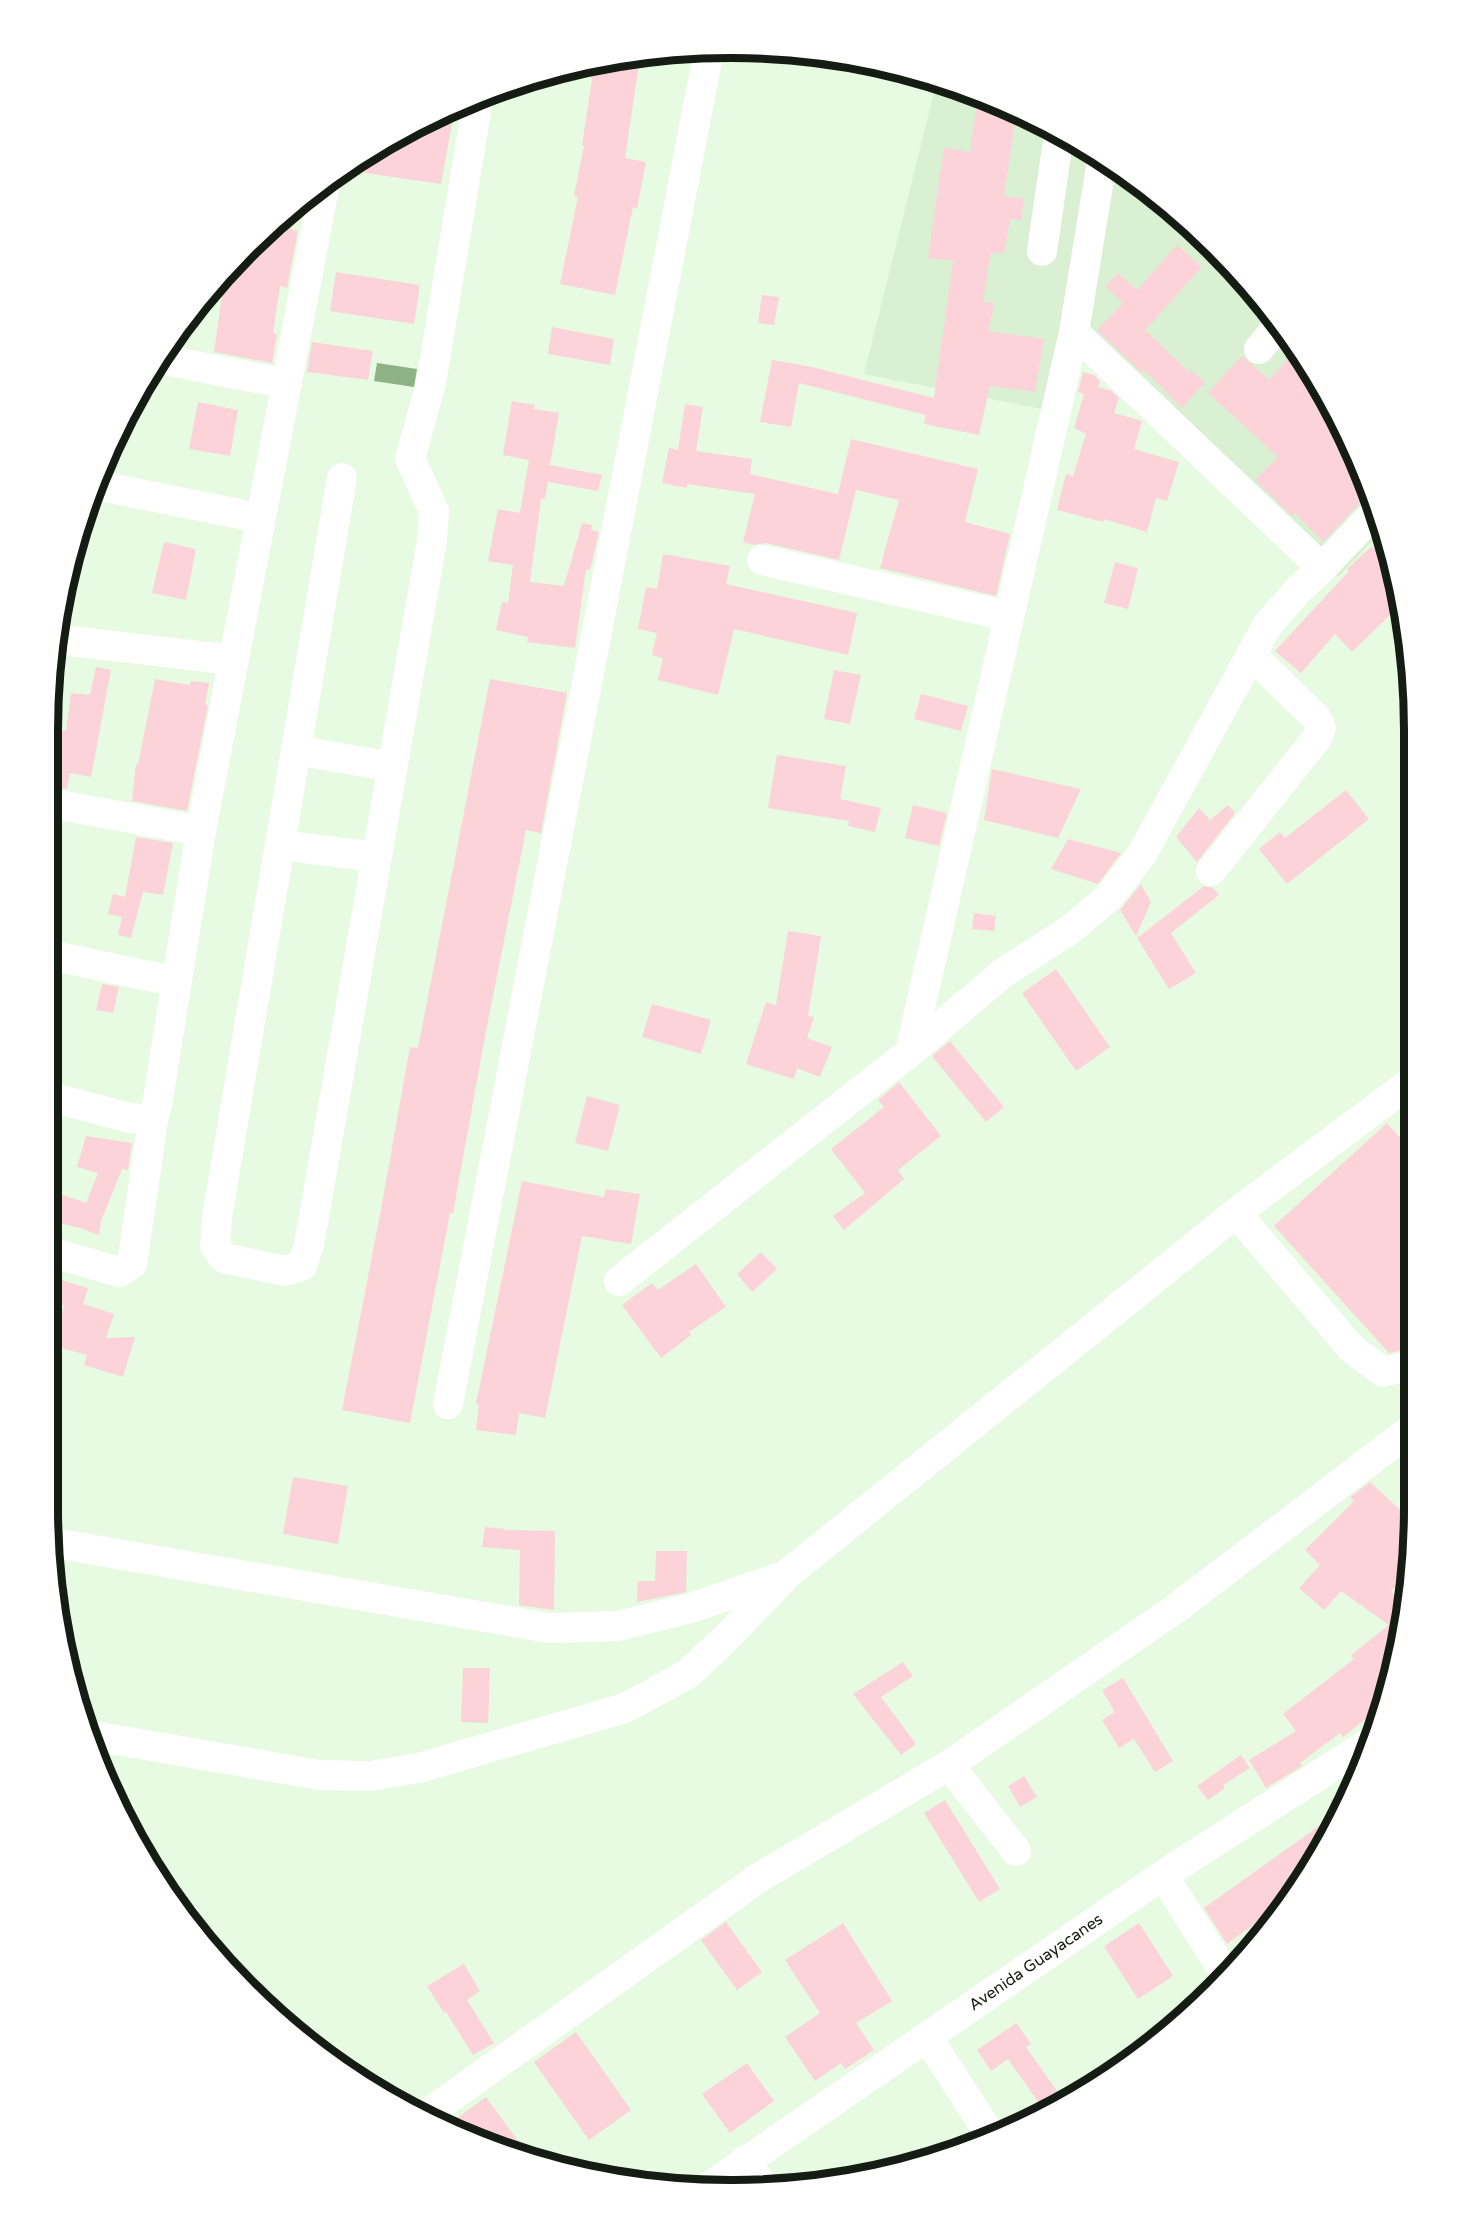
<svg xmlns="http://www.w3.org/2000/svg" width="1462" height="2239" font-family="'Varela Round',sans-serif">
  <style>
    .built { fill: #d9f0d2 }
    .water { fill: #8eb284 }
    .building { fill: #fcd3d9 }
    .lines { fill: none; stroke-linecap: round; stroke-linejoin: round }
    .minor { stroke: #fff; stroke-width: 30 }
    .labels { text-anchor: middle; dominant-baseline: central; stroke-width: 4.5; stroke-linejoin: round; paint-order: stroke }
    .street-label { font-size: 16px; fill: #151c14; stroke: #fff }
    .rim { fill: none; stroke: #151c14; stroke-width: 8 }
  </style>
  <rect width="100%" height="100%" fill="#e7fae2"/>
  <!-- built -->
  <path class="built" d="M937,81L951,84L1073,140L1182,218L1273,316L1344,429L1382,531L1338,577L1066,308L1042,409L864,374Z"/>
  <!-- water -->
  <path class="water" d="M377,363L417,369L414,387L374,381Z"/>
  <!-- building -->
  <path class="building" d="M640,57L625,158L646,162L637,208L633,207L615,295L560,284L578,197L574,196L584,146H582L594,65Z
    M978,97L1016,114L1004,196L1024,199L1021,220L1010,219L1004,254L991,252L983,302H994L989,331L1044,339L1035,392L990,386L979,435L924,424L926,415L799,383L791,427L760,422L772,360L812,367L934,398L953,261L928,258L944,148L970,152Z
    M446,112L445,120L452,123L441,184L345,170L429,118Z
    M295,208L291,229L298,231L287,288L280,286L273,333L277,334L272,363L214,352L225,274Z
    M1177,245L1202,267L1145,330L1189,372L1191,370L1205,382L1182,408L1144,370L1142,373L1097,330L1123,303L1105,286L1118,273L1137,290Z
    M336,272L420,285L414,324L330,311Z
    M762,295L779,297L774,325L758,323Z
    M552,327L614,339L610,365L548,354Z
    M312,342L373,351L368,380L307,372Z
    M1295,351L1344,429L1369,496L1362,500L1323,542L1295,513L1292,516L1255,480L1278,457L1208,393L1242,356L1269,380Z
    M1083,372L1094,375L1100,381L1098,387L1110,390L1119,398L1114,413L1142,421L1134,449L1179,462L1167,501L1156,498L1147,532L1104,519L1103,522L1057,510L1066,474L1073,476L1086,434L1074,428L1084,394L1078,392Z
    M512,401L535,405L534,409L559,413L550,465L602,475L598,491L548,482L545,499H541L530,582L564,586L582,523L592,525L591,530L599,532L590,570L586,569L575,648L527,642L528,637L496,630L502,602L508,603L513,565L488,561L498,509L520,513L529,460L503,455Z
    M198,402L238,410L230,456L189,449Z
    M685,404L703,407L696,451L752,459L750,474L838,494L851,439L978,469L965,522L1010,534L996,596L880,568L899,500L856,490L839,560L766,543L754,545L743,542L755,494L687,484V488L662,483L669,448L678,450Z
    M1385,538L1391,555L1403,630L1390,615L1352,652L1335,634L1301,673L1275,651L1349,571L1347,569L1372,546L1374,549Z
    M164,542L196,549L186,600L152,593Z
    M663,554L730,566L726,584L857,613L848,655L734,629L718,695L658,680L663,658L652,655L657,633L638,629L646,587L657,589Z
    M1115,562L1138,568L1128,609L1104,603Z
    M96,667L111,670L91,777L70,773L67,789L54,787V729L66,731L71,693L90,695Z
    M834,670L861,675L850,724L824,719Z
    M155,679L190,685L191,681L209,683L205,705H208L187,811L132,801L136,764L138,765Z
    M490,679L567,693L541,833L526,830L485,1036L453,1213H450L410,1423L342,1410L380,1215L410,1047L418,1048Z
    M921,694L968,706L961,731L914,719Z
    M777,755L846,766L840,799L881,808L875,832L848,826L849,821L768,808Z
    M992,769L1081,789L1058,838L984,820Z
    M1346,790L1369,819L1287,884L1259,849L1280,832L1285,838Z
    M913,805L947,813L939,846L905,838Z
    M1228,805L1235,813L1197,862L1176,837L1199,808L1210,820Z
    M136,837L173,843L163,895L143,892L131,938L118,935L122,917L108,914L113,894L125,897Z
    M1068,839L1121,853L1098,884L1051,869Z
    M1141,884L1151,902L1136,936L1120,910Z
    M1204,886L1213,888L1219,895L1171,933L1196,973L1169,989L1137,938Z
    M974,913L996,916L994,931L972,929Z
    M788,931L821,936L808,1016L814,1017L807,1038L832,1047L820,1077L797,1068L794,1079L746,1064L766,1002L776,1006Z
    M1056,969L1110,1047L1076,1071L1022,993Z
    M102,984L119,987L113,1013L96,1010Z
    M652,1004L711,1020L701,1054L642,1037Z
    M950,1041L1004,1107L986,1122L932,1056Z
    M899,1082L941,1136L898,1170L904,1179L844,1230L833,1216L865,1193L831,1149L884,1107L878,1100Z
    M587,1096L620,1105L608,1151L575,1143Z
    M1387,1123L1410,1149L1409,1349L1389,1353L1274,1226Z
    M86,1136L132,1143L128,1170L122,1169L101,1221L99,1235L80,1228L54,1222V1192L86,1203L98,1173L77,1167Z
    M522,1181L604,1197L606,1189L640,1194L631,1244L582,1236L545,1418L519,1413L516,1435L476,1430L479,1405L476,1404Z
    M761,1252L777,1269L752,1292L737,1274Z
    M696,1264L726,1307L689,1332L691,1335L661,1358L622,1305L652,1283L658,1290Z
    M54,1278L88,1288L83,1304L114,1314L106,1338L135,1337L123,1377L84,1365L87,1355L54,1346L64,1305L54,1303Z
    M293,1477L348,1486L338,1544L283,1534Z
    M1370,1482L1408,1517V1579L1391,1591L1406,1608L1391,1685L1377,1721L1372,1714L1343,1737L1340,1733L1300,1763L1302,1766L1266,1788L1249,1760L1296,1731L1283,1714L1354,1659L1351,1655L1389,1625L1341,1591L1324,1610L1299,1588L1320,1565L1305,1550L1354,1501L1350,1497Z
    M485,1527L505,1529V1530L555,1531L554,1610L519,1605L520,1550L482,1547Z
    M656,1551H687L686,1592L637,1602L638,1581H655Z
    M903,1662L913,1676L881,1697L916,1744L901,1755L853,1694Z
    M463,1668H490L488,1723L461,1722Z
    M1123,1678L1173,1761L1155,1772L1134,1739L1119,1748L1102,1720L1115,1712L1102,1690Z
    M1241,1755L1250,1768L1223,1785L1225,1788L1208,1800L1197,1786Z
    M1024,1776L1037,1797L1020,1807L1008,1786Z
    M945,1800L1000,1889L979,1902L924,1813Z
    M1340,1811L1342,1813L1280,1905L1227,1944L1204,1908Z
    M726,1922L762,1972L737,1990L701,1940Z
    M843,1923L892,2001L856,2023L874,2050L845,2069L841,2063L815,2081L785,2037L820,2013L785,1960Z
    M1139,1923L1173,1976L1138,1999L1104,1946Z
    M464,1964L480,1991L467,2000L494,2043L473,2055L446,2012L444,2013L427,1986Z
    M1016,2023L1031,2044L1026,2047L1062,2098L1044,2110L1008,2059L991,2071L977,2050Z
    M576,2032L631,2110L589,2140L534,2062Z
    M747,2063L774,2101L730,2133L702,2094Z
    M486,2097L532,2160L463,2135L453,2121Z"/>
  <g class="lines">
    <!-- minor -->
    <g class="minor">
      <path d="M1042,251L1059,134"/>
      <path d="M1074,332L1322,568"/>
      <path d="M1259,349L1279,325"/>
      <path d="M165,360L287,384"/>
      <path d="M342,478L217,1217L215,1246L224,1258L285,1271L302,1266L309,1245L432,541L434,511L410,459L431,383L478,100"/>
      <path d="M95,485L260,518"/>
      <path d="M762,560L1008,616"/>
      <path d="M54,639L233,660"/>
      <path d="M296,750L392,767"/>
      <path d="M54,804L201,831"/>
      <path d="M280,845L376,857"/>
      <path d="M1211,871L1317,738L1321,728L1316,718L1251,654"/>
      <path d="M54,956L177,982"/>
      <path d="M910,1052L1074,332L1102,161"/>
      <path d="M54,1098L130,1118L153,1120L157,1105L201,831L325,183"/>
      <path d="M1236,1213L1352,1349L1383,1372L1409,1366"/>
      <path d="M54,1253L119,1272L132,1264L153,1120"/>
      <path d="M619,1281L910,1052L1003,973L1071,929L1109,897L1142,854L1267,626L1297,591L1322,568L1375,512"/>
      <path d="M448,1404L709,50"/>
      <path d="M54,1543L549,1628L618,1626L691,1608L786,1575L1236,1213L1411,1082"/>
      <path d="M88,1735L319,1775L370,1776L419,1768L625,1708L688,1674L727,1637L782,1580"/>
      <path d="M949,1765L1016,1851"/>
      <path d="M1163,1875L1226,1975"/>
      <path d="M927,2037L991,2136"/>
      <path d="M427,2114L760,1877L949,1765L1175,1609L1409,1431"/>
      <path d="M745,2160L762,2185"/>
      <path id="s1" d="M707,2188L1163,1875L1369,1743"/>
    </g>
  </g>
  <g class="labels">
    <!-- street labels -->
    <g class="street-label">
      <text stroke="none"><textPath href="#s1" startOffset="399">Avenida Guayacanes</textPath></text>
    </g>
  </g>
  <!-- crop -->
  <path d="M0 0H1462V2239H0ZM730 58H732A672 672 0 0 1 1404 730V1508A672 672 0 0 1 732 2180H730A672 672 0 0 1 58 1508V730A672 672 0 0 1 730 58Z" fill="#fff" fill-rule="evenodd"/>
  <path class="rim" d="M730 58H732A672 672 0 0 1 1404 730V1508A672 672 0 0 1 732 2180H730A672 672 0 0 1 58 1508V730A672 672 0 0 1 730 58Z"/>
</svg>
